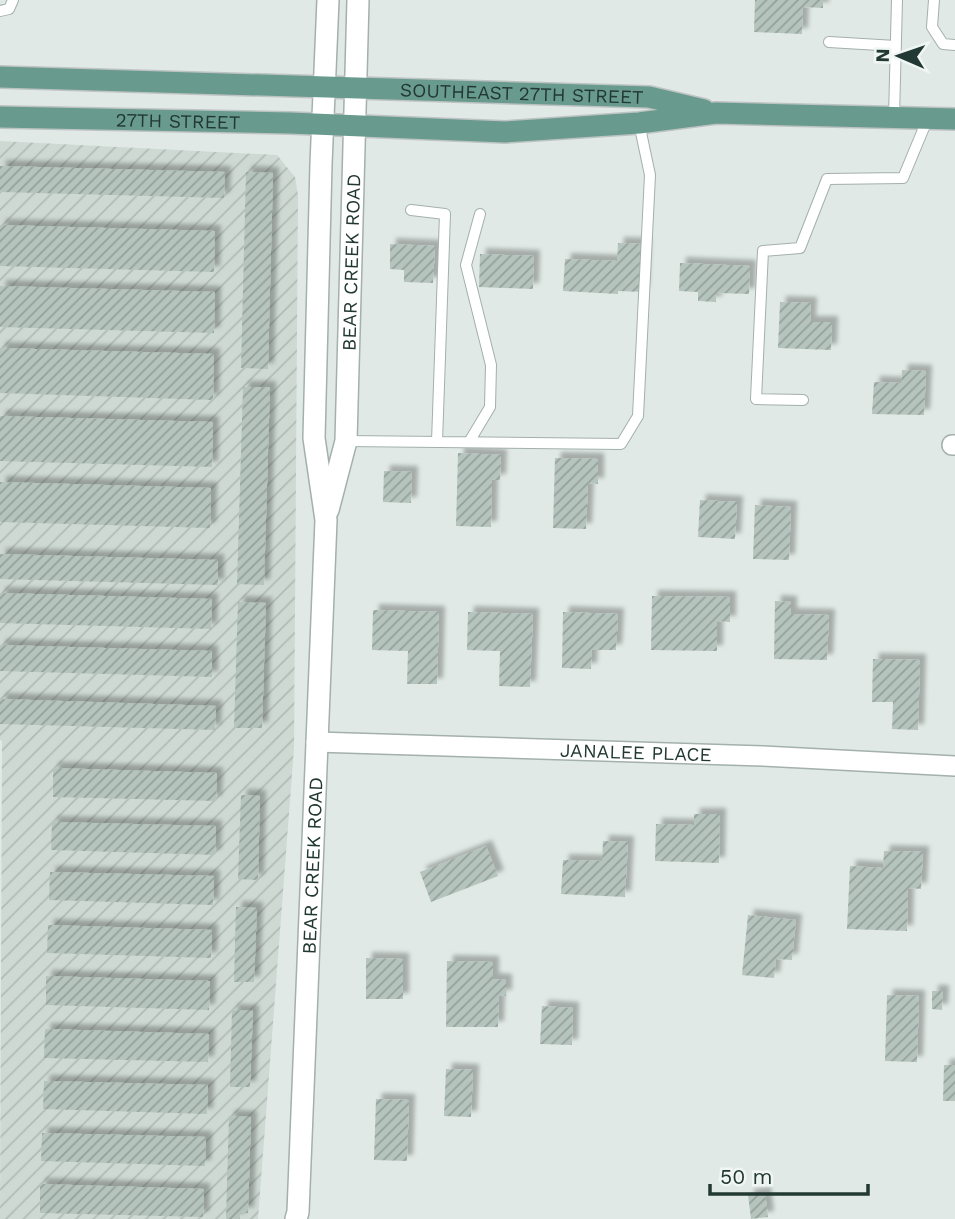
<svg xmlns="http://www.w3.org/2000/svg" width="955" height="1219" font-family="'Work Sans',sans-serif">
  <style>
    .industrial { fill: url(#industrial-furrows) }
    .building { fill: url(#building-hatch); filter: url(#shadow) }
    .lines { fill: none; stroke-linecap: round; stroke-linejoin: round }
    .service-casing { stroke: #a3b0ac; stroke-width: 12 }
    .minor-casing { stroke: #a3b0ac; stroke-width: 22 }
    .tertiary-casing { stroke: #a3b0ac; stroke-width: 24 }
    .primary-casing { stroke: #bdc3c2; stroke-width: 24 }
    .service { stroke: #fff; stroke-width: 10 }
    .minor { stroke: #fff; stroke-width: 19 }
    .tertiary { stroke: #fff; stroke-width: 21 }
    .primary { stroke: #699a8e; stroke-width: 21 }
    .labels { text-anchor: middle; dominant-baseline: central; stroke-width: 5; stroke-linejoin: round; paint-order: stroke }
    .street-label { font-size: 19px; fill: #223832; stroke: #f0f6f3 }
  </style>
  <defs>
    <pattern id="industrial-furrows" width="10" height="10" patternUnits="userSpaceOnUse" patternTransform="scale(1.75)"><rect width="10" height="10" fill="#ced9d4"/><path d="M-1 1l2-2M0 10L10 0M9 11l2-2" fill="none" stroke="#b1bbb6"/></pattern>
    <pattern id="building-hatch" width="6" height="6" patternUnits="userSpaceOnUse" patternTransform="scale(1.75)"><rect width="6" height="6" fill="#b6c4be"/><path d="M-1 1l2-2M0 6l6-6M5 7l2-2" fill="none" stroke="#94a09b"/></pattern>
    <filter id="shadow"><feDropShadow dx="6" dy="-6" stdDeviation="2" flood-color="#0004"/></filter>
  </defs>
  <rect width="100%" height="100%" fill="#e0e9e5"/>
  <!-- industrial -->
  <path class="industrial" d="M0,141L277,155L295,177L298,195L294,748L258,1219H0L2,741L0,740Z"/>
  <!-- building -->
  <path class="building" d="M755,0H823V8L803,7L802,34L754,32Z
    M0,166L225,172L224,198L0,192Z
    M246,172L273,173L268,369L241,368Z
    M0,225L215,231L214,272L0,266Z
    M618,243L645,244L643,292L618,291V294L563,291L565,259L617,261Z
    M390,244L435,246L433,283L404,282V270L390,269Z
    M480,254L534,256L533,289L479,287Z
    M680,263L750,266L749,294L716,293V302L698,301V292L679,291Z
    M0,286L215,292L214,333L0,327Z
    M780,302L811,303L810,322H832L831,350L778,348Z
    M0,348L214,354L213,400L0,393Z
    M902,370L926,371L924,415L872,414L874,382L901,383Z
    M243,387H270L264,585L237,584Z
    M0,416L213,422L212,467L0,461Z
    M458,453L501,455L500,480H492L491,527L456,526Z
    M555,458L598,459V484L588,483L586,529L553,528Z
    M384,471L412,472L411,503L383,502Z
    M0,482L211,488L210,528L0,522Z
    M700,500L737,502L735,539L698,537Z
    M755,505L791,507L789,560L753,559Z
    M0,554L218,560V585L0,579Z
    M0,593L212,599L211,629L0,623Z
    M652,596L730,597V622L717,621V651L651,650Z
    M775,601L791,602V614L829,615L827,660L774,659Z
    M238,602L266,603L262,728H234Z
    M373,610L439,612L437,684H407L408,651L372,650Z
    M468,612L533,614L530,687L499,686L500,651L467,650Z
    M563,612L618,614L616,650H592L591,669L562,668Z
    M0,645L212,651V677L0,671Z
    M873,659L920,660L918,730L892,729L893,702H872Z
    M0,699L216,706L215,730L0,724Z
    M53,768L217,773L216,801L53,797Z
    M241,795L260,796L258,880L238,879Z
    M694,814H720L719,863L655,861L656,824L694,825Z
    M52,822L216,826L215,855L51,850Z
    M603,841L628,842L625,897L561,894L563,860L602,861Z
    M486,846L498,876L431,902L420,872Z
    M884,851L923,852L921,889L908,888L907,931L847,929L850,866L883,868Z
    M50,872L214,876L213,905L49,900Z
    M236,907L257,908L254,982H234Z
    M748,915L796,920L792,960L776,959L774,978L742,975Z
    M48,925L212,930L211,958L47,953Z
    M366,958L403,959V999H366Z
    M447,961L493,962V979L506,980V996L499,995L498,1027H446Z
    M46,976L210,981L209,1010L46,1005Z
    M932,991H943L942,1010L932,1009Z
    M887,995L919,996L917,1062L885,1061Z
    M542,1006L573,1008L572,1045L540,1044Z
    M232,1010L253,1011L250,1087H230Z
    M45,1029L209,1034L208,1062L44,1058Z
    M944,1065H955V1101H943Z
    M446,1069L473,1070L471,1117L444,1116Z
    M44,1081L208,1085L207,1114L43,1109Z
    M376,1099L409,1100L407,1161L374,1160Z
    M229,1116L251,1117L248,1213H240V1219H226Z
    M42,1133L206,1137L205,1166L41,1161Z
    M40,1184L204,1189L203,1217L40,1213Z
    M765,1193L768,1217L751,1219L748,1195Z"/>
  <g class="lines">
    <!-- service casing -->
    <g class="service-casing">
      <path id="service" d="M934,0L932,27L943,44L955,45
        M0,11L9,9L13,0
        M829,42L896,46
        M894,117L897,0
        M411,210L445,214L437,442
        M803,400L756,399L763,251L800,248L827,179L903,178L928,118
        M346,441L621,444L638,416L650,175L639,123
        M469,442L490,407L491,365L466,265L480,214"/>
    </g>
    <!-- minor casing -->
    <g class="minor-casing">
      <g id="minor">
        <path d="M952,445H955"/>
        <path id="s1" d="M316,742L763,756L955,766"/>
      </g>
    </g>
    <!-- tertiary casing -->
    <g class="tertiary-casing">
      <g id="tertiary">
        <path id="s2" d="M328,510L346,441L358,0"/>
        <path id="s3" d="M296,1219L298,1212L326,520L314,438L321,164L328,0"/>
      </g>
    </g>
    <!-- primary casing -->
    <g class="primary-casing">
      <g id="primary">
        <path id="s4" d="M0,77L649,97L704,110"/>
        <path id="s5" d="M0,117L290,123L505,132L639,123L716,113L955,119"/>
      </g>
    </g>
    <!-- service -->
    <use href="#service" class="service"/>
    <!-- minor -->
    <use href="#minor" class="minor"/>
    <!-- tertiary -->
    <use href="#tertiary" class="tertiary"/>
    <!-- primary -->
    <use href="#primary" class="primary"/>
  </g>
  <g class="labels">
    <!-- street labels -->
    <g class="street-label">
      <text stroke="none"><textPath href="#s4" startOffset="522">SOUTHEAST 27TH STREET</textPath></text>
      <text stroke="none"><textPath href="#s5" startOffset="178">27TH STREET</textPath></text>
      <text stroke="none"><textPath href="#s2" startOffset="250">BEAR CREEK ROAD</textPath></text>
      <text stroke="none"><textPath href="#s1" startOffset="320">JANALEE PLACE</textPath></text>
      <text stroke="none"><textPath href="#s3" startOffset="354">BEAR CREEK ROAD</textPath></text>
    </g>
  </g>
  <!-- north arrow -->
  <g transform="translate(899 56) rotate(272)" stroke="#f0f6f3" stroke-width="5" paint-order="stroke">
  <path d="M0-5L12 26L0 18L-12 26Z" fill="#223832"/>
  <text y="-10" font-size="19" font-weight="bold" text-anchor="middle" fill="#223832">N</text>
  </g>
  <!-- scale -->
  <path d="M710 1184v10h158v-10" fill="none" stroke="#223832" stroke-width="3.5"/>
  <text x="720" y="1184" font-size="21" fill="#223832" stroke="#f0f6f3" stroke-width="5" paint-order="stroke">50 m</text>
</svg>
